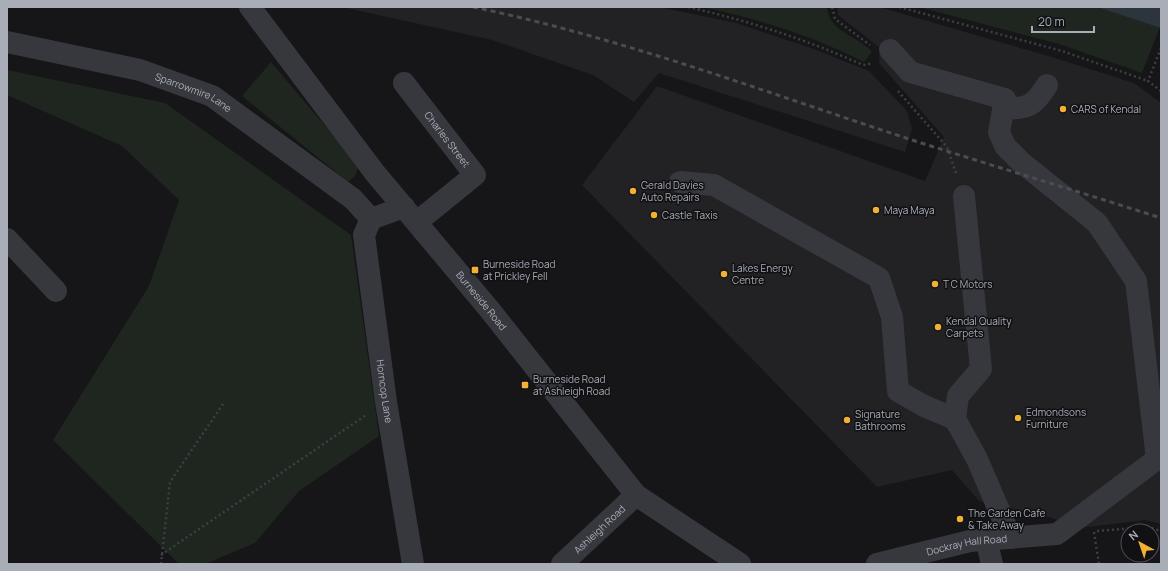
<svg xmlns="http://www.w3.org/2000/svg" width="1168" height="571" font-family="Manrope,sans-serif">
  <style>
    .built { fill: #222225 }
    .green { fill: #1e261f }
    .water { fill: #2c353c }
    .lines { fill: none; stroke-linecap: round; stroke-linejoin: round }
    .path { stroke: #3d3f44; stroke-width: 2.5; stroke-dasharray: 2 3; stroke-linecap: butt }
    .minor { stroke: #37383d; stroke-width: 22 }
    .rail { stroke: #4a4c52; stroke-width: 3; stroke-dasharray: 5 4; stroke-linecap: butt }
    .poi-dot { fill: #f2b134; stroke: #111113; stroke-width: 1.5 }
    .labels { text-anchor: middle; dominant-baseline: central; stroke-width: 3; stroke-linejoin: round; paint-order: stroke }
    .street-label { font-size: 10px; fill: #a8adb8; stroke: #111113 }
    .poi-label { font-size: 10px; fill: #a8adb8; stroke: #111113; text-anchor: start }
  </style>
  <rect width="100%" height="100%" fill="#161618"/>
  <!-- built -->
  <path class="built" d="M342,7H659L736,23L814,49L869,71L907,111L912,129L905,152L659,73L634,102L593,75L492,40Z
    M837,7H879L1055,58L1134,83L1161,103V524L1145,520L1080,528L1049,517L979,501L952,470L877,487L582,185L657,86L925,181L944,137L879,63L880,48L838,15Z"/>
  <!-- green -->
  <path class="green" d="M703,7H827C829,33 858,35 872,52L864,62C813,36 758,19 703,7Z
    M919,7H1097L1160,27L1142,73L1059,44Z
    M271,62L342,146L358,169L355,176L348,182L242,96Z
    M7,70L165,103L351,235L379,436L299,491L255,543L205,564H179L53,440L149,286L179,200L122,146L7,95Z"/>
  <!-- water -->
  <path class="water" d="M1097,7H1161V28Z"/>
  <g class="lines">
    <!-- path -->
    <path class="path" d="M688,7C749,21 805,39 863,65L869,64L872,61
      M832,7L835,19L870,45
      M899,7L1062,51L1148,81
      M1161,48L1148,81L1161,91
      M898,91L947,147L957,176
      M1097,531L1148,527L1161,531
      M1094,532L1099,564
      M161,555L366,415
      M161,564L170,482L223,404"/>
    <!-- minor -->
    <g class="minor">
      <path id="s1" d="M250,7L375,173L489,309L636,495L740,564"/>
      <path id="s2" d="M7,42L140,70L212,96L353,199L371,219L404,207"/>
      <path id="s3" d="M404,83L475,175L417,222"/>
      <path d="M1003,109C1029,108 1033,107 1047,85"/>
      <path d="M680,182L714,185L879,278L892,317L898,391L924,406L955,419"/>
      <path d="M964,196L981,369L958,396L955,419L977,459L1011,538"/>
      <path id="s4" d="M371,219L364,235L386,402L413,564"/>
      <path d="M7,239L56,291"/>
      <path d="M986,539L992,564"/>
      <path id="s5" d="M562,564L636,495"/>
      <path id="s6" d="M877,564L970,541L1057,534L1157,459L1136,281L1097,223L1021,162L1005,146L999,132L1005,99L910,72L890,50"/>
    </g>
    <!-- rail -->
    <path class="rail" d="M473,7C622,38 765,92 909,139C993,166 1077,191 1161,218"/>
  </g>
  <!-- markers -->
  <g class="poi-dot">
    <circle cx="1063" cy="109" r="4"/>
    <circle cx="633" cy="191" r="4"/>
    <circle cx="876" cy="210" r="4"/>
    <circle cx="654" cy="215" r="4"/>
    <rect x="471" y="266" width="8" height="8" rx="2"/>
    <circle cx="724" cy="274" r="4"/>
    <circle cx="935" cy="284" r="4"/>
    <circle cx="938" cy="327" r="4"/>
    <rect x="521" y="381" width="8" height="8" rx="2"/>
    <circle cx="1018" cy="418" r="4"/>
    <circle cx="847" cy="420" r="4"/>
    <circle cx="960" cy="519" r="4"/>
  </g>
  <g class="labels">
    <!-- street labels -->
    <g class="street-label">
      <text stroke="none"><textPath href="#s2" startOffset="194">Sparrowmire Lane</textPath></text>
      <text stroke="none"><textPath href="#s3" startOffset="71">Charles Street</textPath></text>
      <text stroke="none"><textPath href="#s1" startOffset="374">Burneside Road</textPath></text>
      <text stroke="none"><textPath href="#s4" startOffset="175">Horncop Lane</textPath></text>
      <text stroke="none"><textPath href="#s5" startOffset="51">Ashleigh Road</textPath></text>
      <text stroke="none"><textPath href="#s6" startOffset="92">Dockray Hall Road</textPath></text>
    </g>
    <!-- poi labels -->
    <g class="poi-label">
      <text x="1071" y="109">CARS of Kendal</text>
      <text x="641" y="185">Gerald Davies<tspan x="641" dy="12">Auto Repairs</tspan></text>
      <text x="884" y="210">Maya Maya</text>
      <text x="662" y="215">Castle Taxis</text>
      <text x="483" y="264">Burneside Road<tspan x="483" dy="12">at Prickley Fell</tspan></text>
      <text x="732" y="268">Lakes Energy<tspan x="732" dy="12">Centre</tspan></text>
      <text x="943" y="284">T C Motors</text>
      <text x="946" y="321">Kendal Quality<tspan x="946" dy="12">Carpets</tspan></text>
      <text x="533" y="379">Burneside Road<tspan x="533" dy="12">at Ashleigh Road</tspan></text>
      <text x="1026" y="412">Edmondsons<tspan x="1026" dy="12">Furniture</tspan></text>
      <text x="855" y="414">Signature<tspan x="855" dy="12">Bathrooms</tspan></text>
      <text x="968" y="513">The Garden Cafe<tspan x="968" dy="12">&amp; Take Away</tspan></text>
    </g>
  </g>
  <!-- border -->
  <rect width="1168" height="571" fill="none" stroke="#a8adb8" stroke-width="16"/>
  <!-- north arrow -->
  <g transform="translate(1140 543) rotate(320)"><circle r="19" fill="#111113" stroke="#4d4f55"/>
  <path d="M0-3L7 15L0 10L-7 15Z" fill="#f2b134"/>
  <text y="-6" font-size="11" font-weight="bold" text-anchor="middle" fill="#a8adb8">N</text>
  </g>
  <!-- scale -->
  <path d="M1032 26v6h62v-6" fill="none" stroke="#a8adb8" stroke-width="2"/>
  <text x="1038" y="26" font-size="12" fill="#a8adb8" stroke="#111113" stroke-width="3" paint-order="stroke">20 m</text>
</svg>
